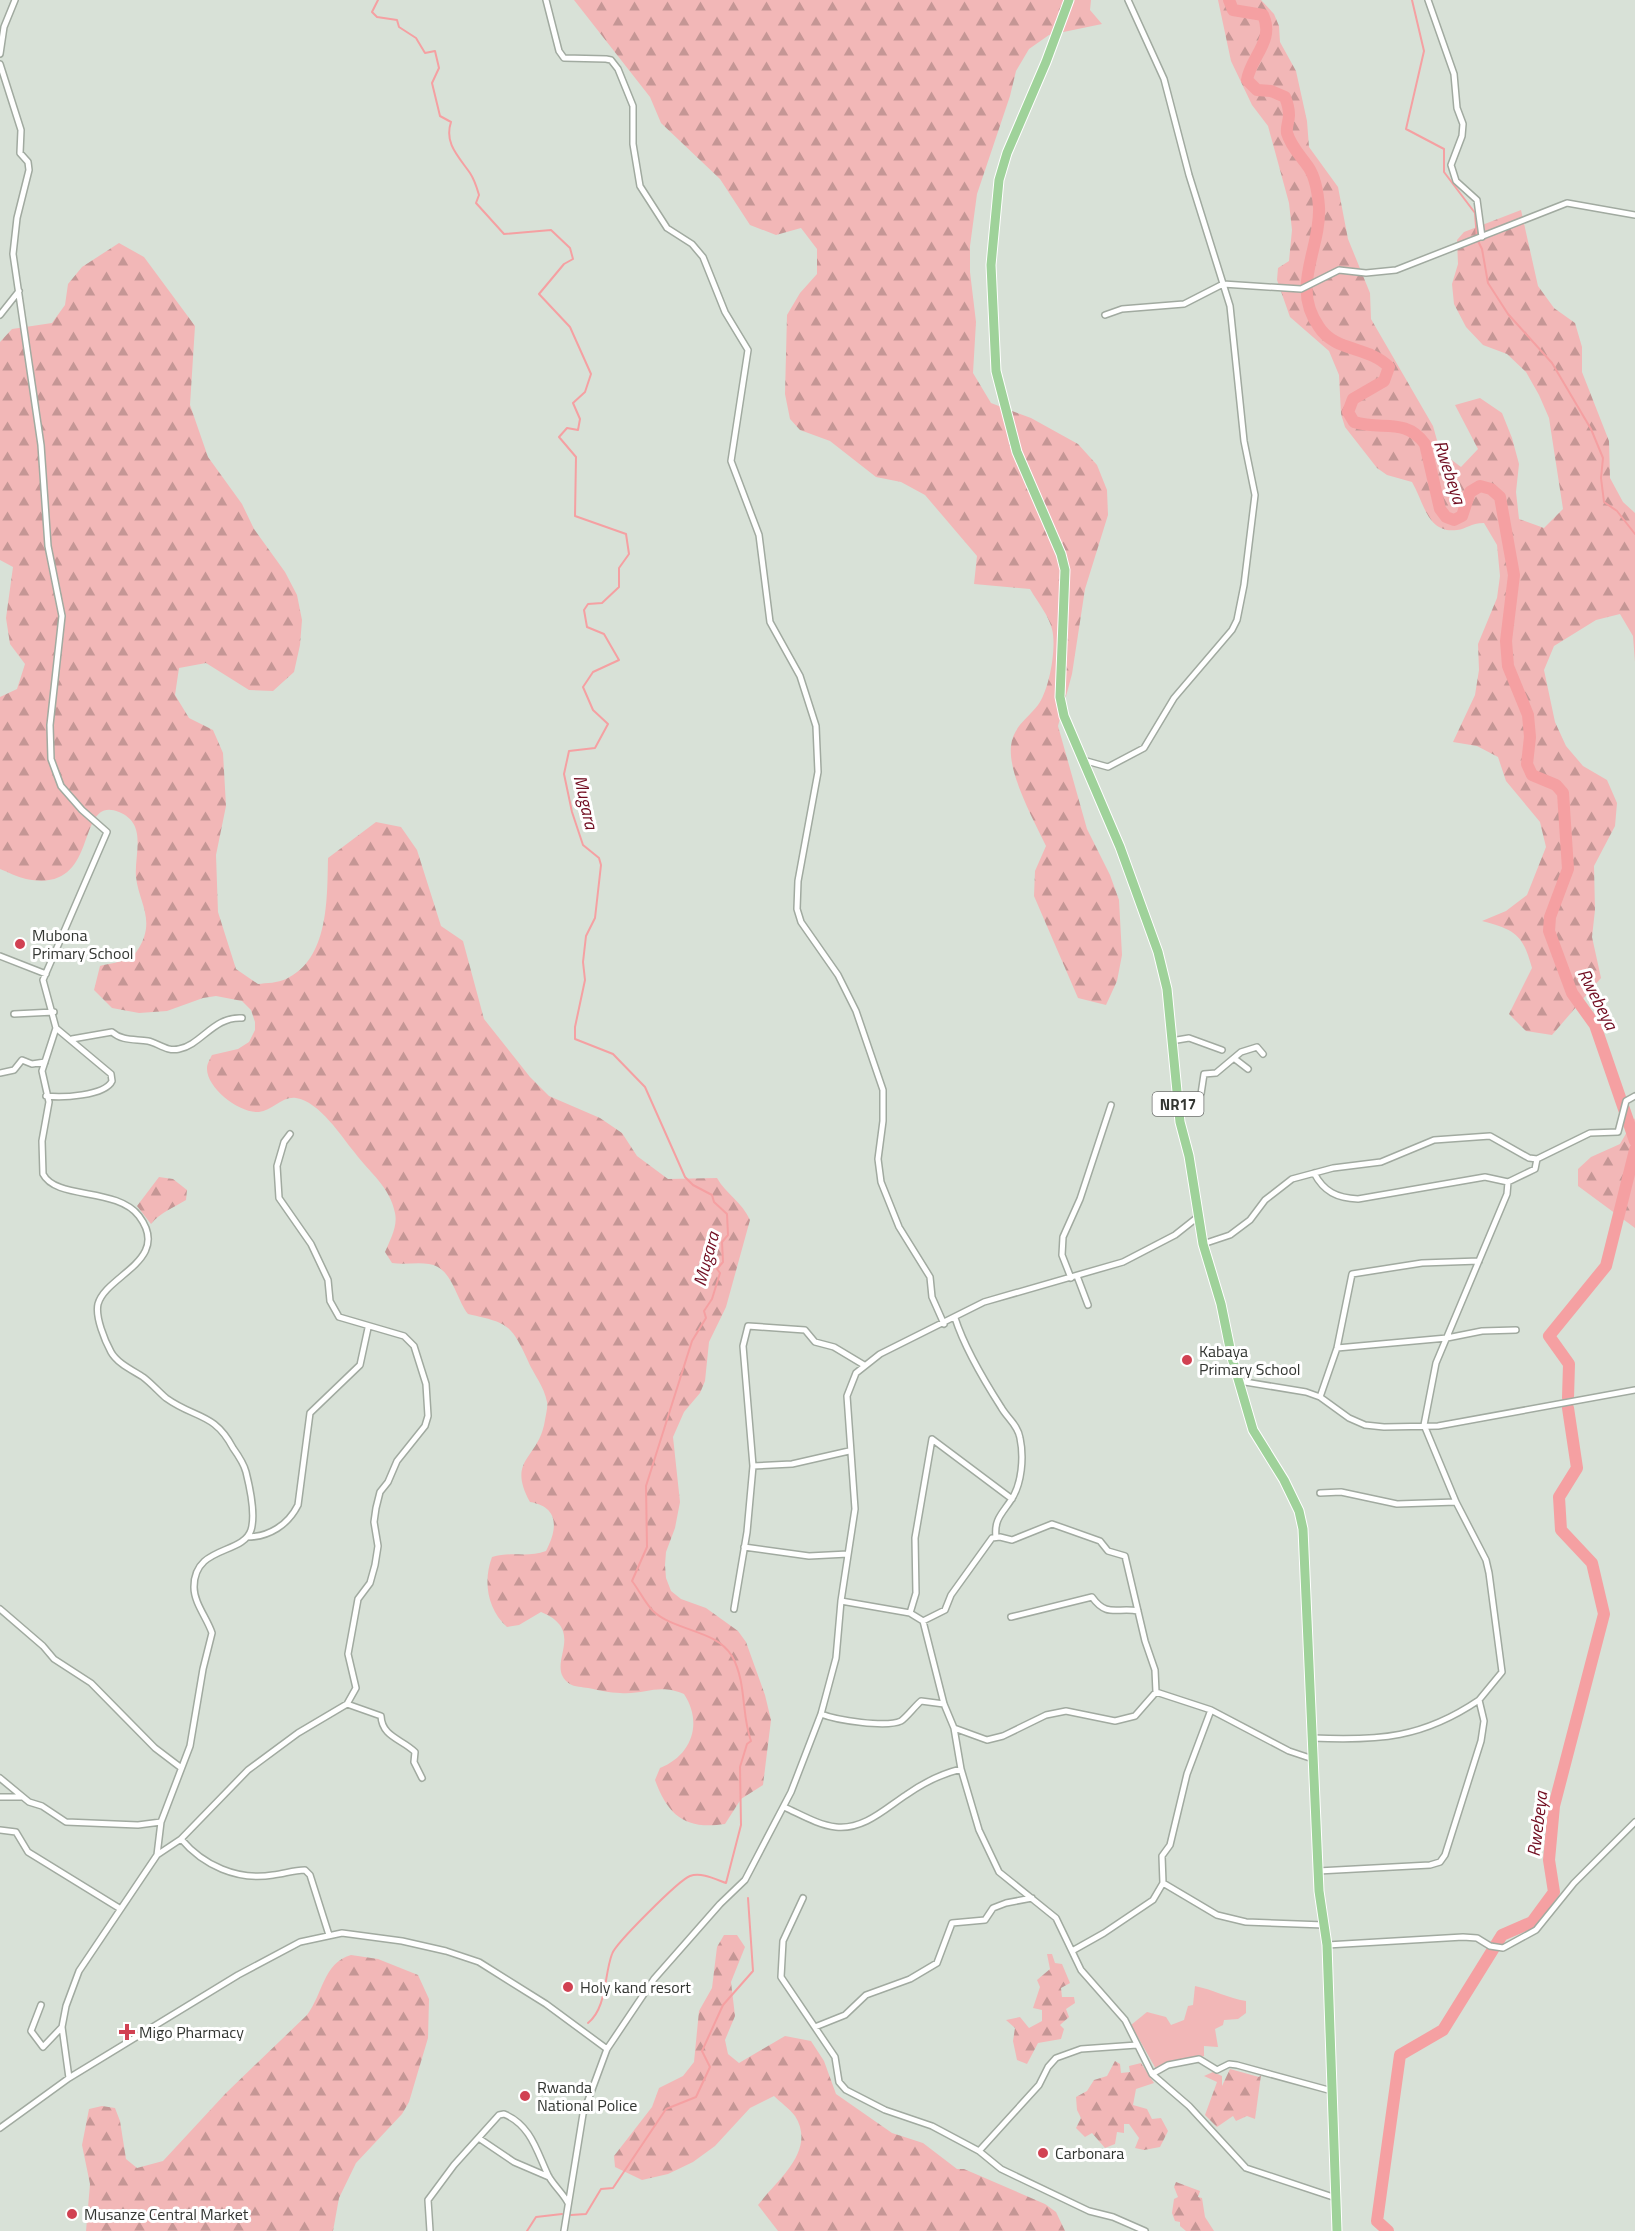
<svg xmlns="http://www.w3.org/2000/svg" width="1635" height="2231" font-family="'Titillium Web',sans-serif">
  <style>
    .grass { fill: #f2b7b7 }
    .forest { fill: url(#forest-firs) }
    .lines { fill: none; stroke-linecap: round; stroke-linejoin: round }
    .stream { stroke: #f5a0a2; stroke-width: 2 }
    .river { stroke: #f5a0a2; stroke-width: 12 }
    .minor-casing { stroke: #a1aaa0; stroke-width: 8 }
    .primary-casing { stroke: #fff; stroke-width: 11 }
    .minor { stroke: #fff; stroke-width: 5 }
    .primary { stroke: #9fd29a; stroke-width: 9 }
    .poi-dot { fill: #d14152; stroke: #fff; stroke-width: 2 }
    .labels { text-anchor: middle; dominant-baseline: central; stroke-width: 6; stroke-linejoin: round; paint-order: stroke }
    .shield { fill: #fff; stroke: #707270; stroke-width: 1.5 }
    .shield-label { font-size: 15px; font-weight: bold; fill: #333632 }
    .poi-label { font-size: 16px; fill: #333632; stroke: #fff; text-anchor: start }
    .water-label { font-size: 18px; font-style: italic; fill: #710c20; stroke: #fff }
  </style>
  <defs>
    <pattern id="forest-firs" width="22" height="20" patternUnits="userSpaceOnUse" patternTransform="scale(1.5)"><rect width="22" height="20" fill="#f2b7b7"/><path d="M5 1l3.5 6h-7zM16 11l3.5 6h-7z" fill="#c59695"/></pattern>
  </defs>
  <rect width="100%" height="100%" fill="#d8e1d7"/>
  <!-- grass -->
  <path class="grass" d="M1195,1986C1214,1990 1228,1998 1246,2001V2013L1238,2019L1224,2020L1223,2025L1215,2029L1218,2047L1204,2046V2056L1156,2069L1131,2025L1147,2012L1166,2017L1171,2025L1184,2020L1188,2006L1193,2005Z"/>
  <!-- forest -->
  <path class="forest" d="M574,0H1091L1090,10L1102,24L1049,35L1029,49L1016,71L1010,96L977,194L970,246V272L976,322L973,373L991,403L1031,418L1078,444L1097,465L1107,490L1108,515L1085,589L1072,674L1058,726L1087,829L1110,875L1119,900L1122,955L1117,981L1106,1005L1078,998L1034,896L1035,871L1046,846C1034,821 1008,774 1011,746C1013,727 1027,719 1038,705C1049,691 1057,648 1052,629C1049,616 1037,601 1030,589L974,584L977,556L925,495L901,482L876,477L830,441L800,430L790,419L785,394L787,315L800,293L817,274V249L801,228L776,235L750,225L720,179L661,123L650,97Z
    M1218,0H1261L1274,14L1279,26L1280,42L1296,71L1307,121L1309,147L1338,187L1348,239L1370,293L1371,319L1433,426L1440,451L1461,467L1478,449L1455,405L1480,398L1502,413L1512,438L1519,464L1516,492L1519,519L1544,528L1563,509L1549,418L1539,395L1526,372L1507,354L1483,345L1466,327L1454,304L1452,284L1458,264L1457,240L1464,232L1521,210L1538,286L1554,308L1575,323L1582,347V372L1609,441L1610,478L1623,502L1635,513V662L1633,636L1620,614L1596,620L1554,646L1544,670L1555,722L1566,746L1583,766L1607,780L1617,803L1615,826L1594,866L1595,910L1592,937L1601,978L1552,1035L1526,1031L1509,1014L1532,968C1523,935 1516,930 1482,921L1506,911L1527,895L1546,847L1540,822L1506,781L1498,757L1477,746L1453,742L1475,695L1479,670L1478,644L1497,598L1500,576L1497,545L1484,523C1470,523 1467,529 1457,530C1427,534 1424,502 1412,482L1387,475L1377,468L1345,427L1341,414L1339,375L1329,351L1290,317L1277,280L1278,268L1289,261L1292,230L1289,203L1268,126L1252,105L1231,61Z
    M119,243L144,257L195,326L190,405L208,457L242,504L254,529L285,572L297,595L302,620L300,645L294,672L273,691L249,690L206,663L179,668L175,695L189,718L213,730L223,753L226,806L216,855L218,912L236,969L258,984C266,983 278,983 286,979C329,959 327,899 328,858L376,822L401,827L417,850L441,926L463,941L484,1019L530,1077L549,1096L600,1118L622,1133L637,1156L668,1179L717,1178C726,1194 742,1202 750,1220L726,1307L709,1342L705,1381L700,1393L684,1412L673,1437L680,1502L675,1528L666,1552L665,1565L666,1578L671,1591L681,1599L706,1608L738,1631L746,1642L765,1695L771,1720L763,1785L741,1799L725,1824C686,1830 668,1816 655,1780L660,1768C692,1755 703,1723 684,1694C658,1683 646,1695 620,1693C610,1693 599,1690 588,1688C583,1687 574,1687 570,1684C542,1666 590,1632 541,1612L519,1625L507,1627C487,1609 483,1581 492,1557C511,1551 528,1558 546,1551C558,1528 559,1507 530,1502C506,1458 539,1460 545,1420C546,1414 548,1407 547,1402C544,1386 534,1375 528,1361C511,1323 507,1323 468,1314C456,1299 452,1267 429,1264C417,1262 404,1265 392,1263L385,1252C390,1240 398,1226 395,1213C390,1187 370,1173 355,1153C341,1136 320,1102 296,1098C282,1096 272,1111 259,1112C240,1114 206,1088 207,1068C207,1064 210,1059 212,1055L238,1049L249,1042L255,1030V1022L251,1010L242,1001L216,996L203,998L167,1011L139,1013L112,1008L94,990L100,966C113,962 129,963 137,951C157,921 139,904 136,877C134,854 148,824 119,812C73,794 103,895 26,879C17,877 8,872 0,869V697L17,689L25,664L10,644L6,618L13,567L0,560V342L12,329L52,323L65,305L68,284L82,267Z
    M1635,1118V1228L1578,1186V1169L1591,1157L1620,1144Z
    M159,1177L173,1179L187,1190L186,1200C173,1208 161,1212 151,1224L137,1206Z
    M724,1935H737L745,1947L731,1982L735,2016L725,2040L728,2054L739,2063L785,2036L811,2041L824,2061L836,2094L892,2133L923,2143L957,2169H964L1045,2204L1056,2212L1065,2231H778L758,2205C777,2180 817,2151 795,2116C790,2109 780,2102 774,2096L750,2108L715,2146L693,2162L668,2174L642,2180L615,2167L614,2156L652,2107L659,2088L683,2076L694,2062L699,2011L712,1988L717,1947Z
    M1047,1954H1052L1055,1963L1062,1964L1070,1983L1061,1988L1062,1997H1074L1075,2003L1066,2009L1069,2017L1060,2025L1064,2029L1061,2039L1038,2043L1027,2064L1017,2060L1013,2041L1015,2028L1006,2020L1020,2017L1029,2028L1042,2021V2010L1033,2008L1040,1987L1037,1980L1050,1969Z
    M351,1955L378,1959L418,1975L429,1999L428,2038L409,2102L402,2114L356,2163L339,2198L333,2231H86L90,2184L82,2145L89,2109L102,2106L115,2108L120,2121L126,2159L137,2168L163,2161L226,2093L307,2015C323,1994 323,1963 351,1955Z
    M1115,2061L1120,2064L1121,2073L1130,2072L1129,2066L1141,2063L1154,2083L1136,2089L1133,2105L1147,2109L1152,2119L1161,2118L1168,2131L1160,2147L1144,2150L1135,2148L1139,2138L1129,2124H1124V2133L1117,2132L1115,2144L1105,2148L1092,2133L1085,2137L1076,2128L1081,2118L1077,2110L1076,2097L1087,2091L1094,2080L1107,2076Z
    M1230,2069L1259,2077L1261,2075L1255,2119L1247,2116L1236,2121L1233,2116L1217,2127L1205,2115L1217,2082L1204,2076L1213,2072L1222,2076V2086Z
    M1176,2182L1200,2191L1198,2197L1202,2198L1205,2217L1214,2231H1186L1180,2226V2222L1175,2221L1172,2213L1174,2199L1178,2197L1174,2187Z"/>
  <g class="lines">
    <!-- stream -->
    <path class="stream" d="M378,0L372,12L377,17L397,20L399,27L416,38L425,53L435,51L439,68L432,83L440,116L451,122C444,143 458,156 470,173C474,179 477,188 479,195L476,203L504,234L551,230L570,248L573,259L564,264L539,294L570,327L591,374L585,392L573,403L580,419L578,430L567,428L559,437L576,457L575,516L626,534L629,554L619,568V587L602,603L588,604L584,610L587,627L604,634L619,660L593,672L583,687L593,710L608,724L595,748L569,751L564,774L572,812L583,845L599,858L601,865L595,918L586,936L583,962L585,980L575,1027V1039L613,1054L645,1087L685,1177L693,1185L712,1195L714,1202L727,1214L728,1235L722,1242L723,1262L717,1269L720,1273L712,1299L704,1311L706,1318L692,1341L646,1486L647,1547L632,1581C639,1590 645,1603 653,1611C676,1632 715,1629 732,1656C747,1683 741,1714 751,1741L747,1744L740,1767L741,1825L726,1883C715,1879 701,1872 690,1876C679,1880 615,1944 612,1954C604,1975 607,2008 588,2023
      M1412,0L1424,51L1406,129L1444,149V172L1475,213L1477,239L1482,249L1488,283L1508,314L1552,363L1591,429L1603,458L1601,478L1604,502L1617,511L1635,534
      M571,2215L586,2214L601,2189L613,2188L666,2109L696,2097L710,2067L702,2051L723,2005L753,1971L748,1898
      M527,2231L536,2217L562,2214"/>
    <!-- river -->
    <path class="river" d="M1229,0L1233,10L1263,15C1275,41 1251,56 1247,80L1257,90L1271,91L1285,97C1287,102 1289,109 1289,115C1289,121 1286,127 1287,133C1291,147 1301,156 1309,168C1316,179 1318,194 1319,207C1321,250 1290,286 1319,327C1335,352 1369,346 1389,367L1384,381L1353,399L1348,412L1354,422C1382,431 1405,417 1425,444L1440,509L1446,517L1454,520L1462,516L1470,492L1480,486L1491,489L1500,497L1514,575L1506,641L1508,666L1528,715L1530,737L1527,764L1532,775L1556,785L1563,793L1568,869L1550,917L1549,931L1572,993L1595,1025L1635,1141
      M1568,1398L1569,1364L1549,1336L1606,1266L1635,1150
      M1388,2231L1377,2221L1400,2055L1443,2030L1502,1935L1532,1922L1554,1892L1549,1860L1554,1806L1604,1614L1592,1563L1561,1530L1559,1497L1577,1468L1568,1408"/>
    <!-- minor casing -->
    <g class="minor-casing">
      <path id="minor" d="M546,0L559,51L564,58L606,59L611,60L618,69L633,106V144L640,186L667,228L692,244L703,257L725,312L748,350L731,461L759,535L770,622L800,676L816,726L818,772L798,881L797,909L801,922L838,975L856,1011L883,1090V1121L878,1159L881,1182L899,1227L930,1277L932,1297L944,1324
        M1428,0L1454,74L1457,108L1463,124L1462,136L1451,165L1456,181L1477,200L1482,237
        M0,54L4,27L15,0
        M0,64L21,130L20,153L28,162L29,170L17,218L13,254L41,445L48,546L62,616L50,725L51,759L61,786L82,810L107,832L43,980L56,1028L42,1071L49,1102L42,1141L43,1174C56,1200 117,1187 139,1216C172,1260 106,1275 98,1304C95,1317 105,1341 111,1352C117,1363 132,1370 143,1377C151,1383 158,1391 166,1398C195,1419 214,1412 233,1448C238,1455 244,1464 246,1472C250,1488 256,1514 251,1530C243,1555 194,1545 194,1587C194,1603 207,1618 212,1633L203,1669L190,1746L161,1822L157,1855L79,1971L66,2006L62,2027L69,2078
        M0,315L19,291
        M1105,315L1122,309L1184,304L1223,284L1301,289L1339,270L1366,273L1396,270L1567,203L1635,215
        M1083,760L1108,767L1144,748L1174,698L1232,630L1237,620L1244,585L1255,495L1244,441L1230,306L1189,175L1164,79L1128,0
        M0,956L46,974
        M14,1014L54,1012
        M72,1039L112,1032C122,1041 134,1039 148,1041C158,1043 167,1052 179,1049C201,1045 214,1016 242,1018
        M1171,1041L1189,1038L1222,1050
        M1235,1059L1248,1069
        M0,1073L14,1070L22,1060L32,1064L45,1062
        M46,1096C61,1098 105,1096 112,1081L111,1074L56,1028
        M1178,1104L1201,1094L1204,1074L1216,1073L1241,1052L1257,1047L1263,1054
        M1314,1173C1324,1192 1337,1198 1358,1199L1485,1177L1508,1182
        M1203,1244L1230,1235L1250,1220L1265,1200L1292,1179L1333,1168L1381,1162L1434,1140L1490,1136L1529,1158L1537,1159L1590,1133L1618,1132L1626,1101L1635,1096
        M1077,1276L1088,1305
        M1071,1278L1062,1255L1063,1237L1080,1199L1111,1105
        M955,1318C965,1349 983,1379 1001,1407C1007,1418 1018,1425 1020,1438C1024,1457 1022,1484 1011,1500C1002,1514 994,1519 996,1537
        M1337,1348L1447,1338L1482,1331L1516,1330
        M1239,1381L1306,1392L1320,1397L1349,1418L1365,1425L1384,1427L1438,1426L1635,1390
        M1320,1397L1337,1348L1352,1274L1422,1263L1479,1261
        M849,1451L792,1464L753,1466L743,1346L748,1326L805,1330L815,1342L834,1347L864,1365
        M1320,1493L1341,1492L1397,1504L1456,1502
        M247,1537C269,1537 288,1525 298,1505L310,1413L360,1365L368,1328
        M744,1547L809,1556L848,1554
        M841,1601L910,1613L923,1621L944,1704L954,1728L987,1740L1003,1736L1046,1715L1066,1711L1115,1721L1135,1716L1156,1692L1211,1710L1289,1751L1313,1759
        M0,1609L43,1646L54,1659L91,1683L155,1748L180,1767
        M734,1609L747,1532L753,1466
        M910,1613L916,1593L915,1538L932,1439L1012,1499
        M1011,1617L1092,1597C1107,1618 1117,1607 1138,1611
        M923,1621L945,1610L951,1595L992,1538L1000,1537L1012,1540L1052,1524L1100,1541L1108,1551L1125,1556L1145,1641L1155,1670L1156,1692
        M347,1704L381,1716C382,1737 402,1739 415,1752L414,1762L422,1778
        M821,1714C836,1720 886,1728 901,1721C907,1717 915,1706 921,1701L944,1704
        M954,1728L961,1769L979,1830L999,1872L1056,1918L1081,1970L1125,2020L1152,2074L1189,2106L1246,2168L1336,2198
        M1313,1738C1379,1741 1423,1738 1479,1700
        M0,1778L29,1802L42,1806L66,1822L138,1825L161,1822
        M0,1797H21
        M784,1807C800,1814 818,1825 836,1827C864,1830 886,1808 906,1795C923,1783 941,1774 961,1769
        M0,1830L16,1832L28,1852L119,1908
        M181,1839C203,1865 237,1881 273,1875C284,1874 293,1870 305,1870L310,1875L329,1935
        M157,1855L181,1839L248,1770L298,1733L347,1704L356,1688L348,1654L358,1599L370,1583L375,1565L378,1546L374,1522L376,1508L380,1492L388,1482L397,1461L425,1426L428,1416L426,1384L414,1346L404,1336L339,1317L330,1301L328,1280L311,1244L279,1198L277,1166L284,1142L290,1134
        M1318,1871L1430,1865L1440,1862L1445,1855L1481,1741L1484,1721L1479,1700L1502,1672L1489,1573L1486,1560L1456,1502L1424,1425L1436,1363L1507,1194L1508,1182L1535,1169L1537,1159
        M1163,1883L1217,1915L1246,1922L1324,1925
        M803,1898L783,1941L781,1977L835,2057L839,2082L846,2090L885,2110L932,2126L979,2151L1001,2169L1089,2211L1113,2217L1145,2231
        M1327,1945L1463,1937L1477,1938L1490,1946L1503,1948L1536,1930L1574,1883L1635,1822
        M1072,1951L1104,1933L1153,1900L1163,1883L1162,1856L1170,1845L1187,1774L1211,1710
        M41,2005L31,2031L43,2047L62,2027
        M815,2027L845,2015L866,1995L910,1979L937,1963L952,1923L985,1920L993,1908L1006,1903L1032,1898
        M1152,2074L1168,2065L1199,2059L1217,2070L1229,2064L1237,2065L1332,2091
        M0,2128L69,2078L238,1975L300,1942L342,1933L402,1941L446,1951L479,1962L546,2004L607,2049
        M480,2139L514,2162L549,2177
        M979,2151L1039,2085L1048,2067L1056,2058L1081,2049L1137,2045
        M430,2231L428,2200L454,2165L499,2115L504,2114C531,2125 537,2152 548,2175C553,2185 563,2193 568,2203
        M564,2231L583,2114L607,2049L654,1979L720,1904L745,1880L791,1792L821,1714L836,1658L841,1601L855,1509L847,1396L856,1373L880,1354L984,1302L1123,1262L1175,1235L1199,1216"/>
    </g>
    <!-- primary casing -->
    <g class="primary-casing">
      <path id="primary" d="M1069,0L1046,62L1007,153L999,180L991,265L996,371L1017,452L1061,554L1065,570L1060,697L1064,716L1120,847L1158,952L1167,989L1180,1122L1189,1156L1203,1244L1221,1304L1232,1358L1253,1430L1284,1480L1299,1511L1303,1529L1319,1891L1327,1945L1337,2231"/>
    </g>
    <!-- minor -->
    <use href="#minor" class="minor"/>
    <!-- primary -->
    <use href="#primary" class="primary"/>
  </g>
  <!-- markers -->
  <g class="poi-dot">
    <circle cx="20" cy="944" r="6"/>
    <circle cx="1187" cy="1360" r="6"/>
    <circle cx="568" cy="1987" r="6"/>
    <path d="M124 2023h6v6h6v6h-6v6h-6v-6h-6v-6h6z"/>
    <circle cx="525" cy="2096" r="6"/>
    <circle cx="1043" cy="2153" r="6"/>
    <circle cx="72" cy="2214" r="6"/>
  </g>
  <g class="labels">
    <!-- shield labels -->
    <rect class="shield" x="1152.5" y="1092" width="51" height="24" rx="4.5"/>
    <g class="shield-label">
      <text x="1178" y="1104">NR17</text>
    </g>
    <!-- poi labels -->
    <g class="poi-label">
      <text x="32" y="935">Mubona<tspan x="32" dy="18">Primary School</tspan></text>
      <text x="1199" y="1351">Kabaya<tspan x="1199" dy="18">Primary School</tspan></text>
      <text x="580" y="1987">Holy kand resort</text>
      <text x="139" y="2032">Migo Pharmacy</text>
      <text x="537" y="2087">Rwanda<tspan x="537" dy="18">National Police</tspan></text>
      <text x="1055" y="2153">Carbonara</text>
      <text x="84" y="2214">Musanze Central Market</text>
    </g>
    <!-- water labels -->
    <g class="water-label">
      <text transform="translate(1450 472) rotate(72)">Rwebeya</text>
      <text transform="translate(586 802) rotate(77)">Mugara</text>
      <text transform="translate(1598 999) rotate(63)">Rwebeya</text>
      <text transform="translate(706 1259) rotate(-75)">Mugara</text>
      <text transform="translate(1537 1824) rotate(-83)">Rwebeya</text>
    </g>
  </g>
</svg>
